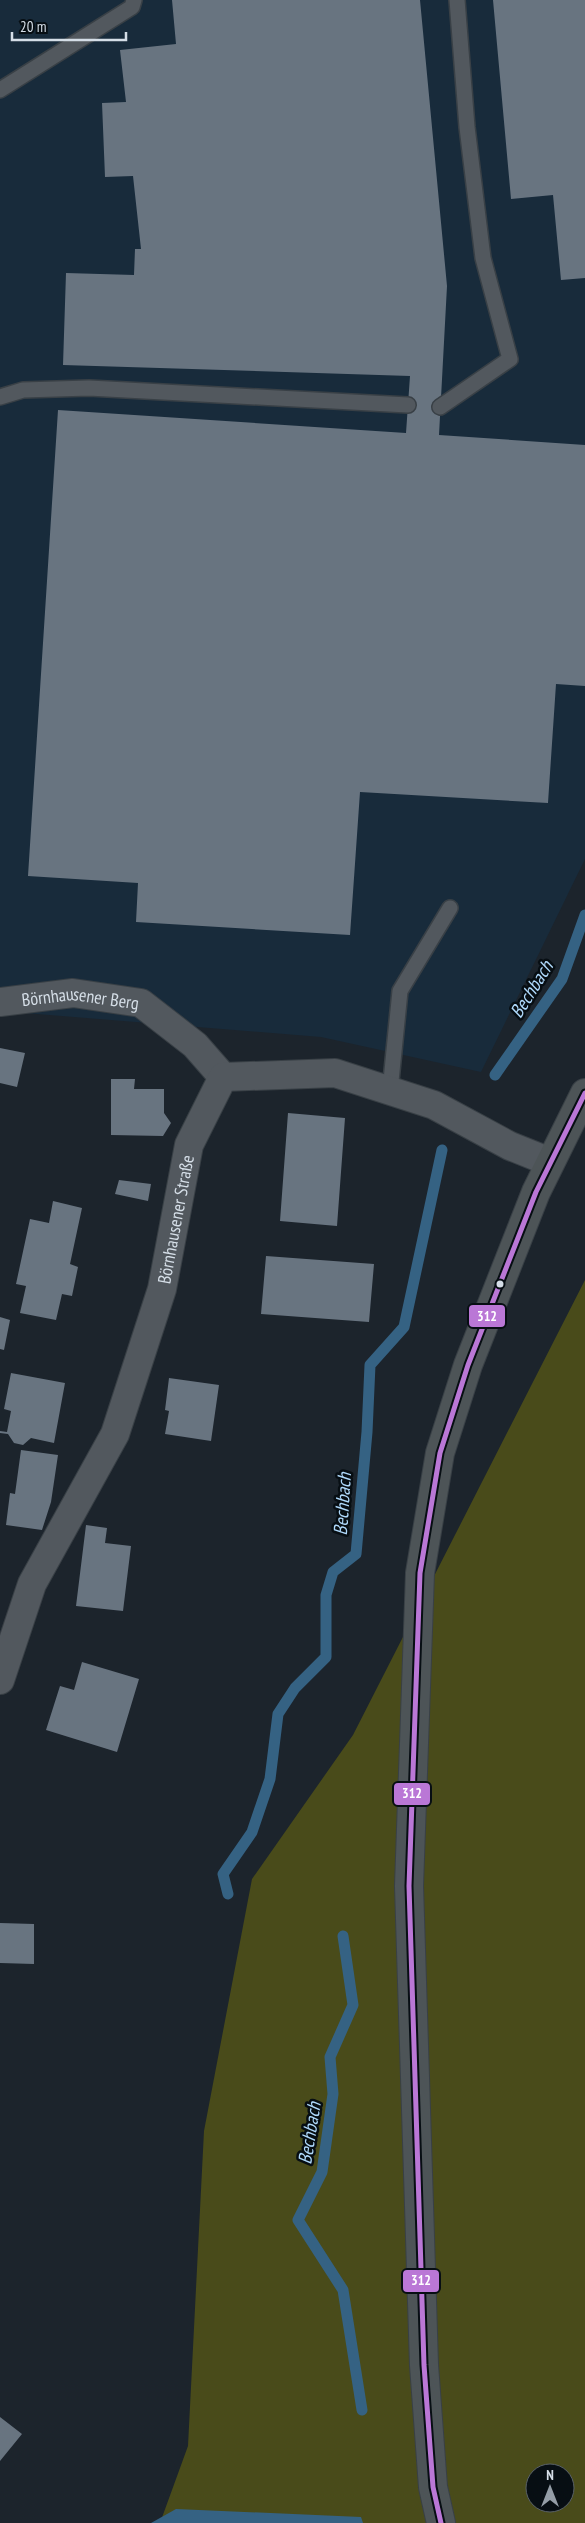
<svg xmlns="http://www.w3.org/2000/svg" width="585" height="2523" font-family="'PT Sans Narrow',sans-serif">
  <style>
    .built { fill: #182b3b }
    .forest { fill: #494b1a; fill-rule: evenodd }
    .water { fill: #356283 }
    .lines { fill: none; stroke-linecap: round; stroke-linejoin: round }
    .stream { stroke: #356283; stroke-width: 11 }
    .building { fill: #687480 }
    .service-casing { stroke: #394046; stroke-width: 18 }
    .minor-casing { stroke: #394046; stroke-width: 30 }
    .secondary-casing { stroke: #394046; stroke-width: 30 }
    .service { stroke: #52585e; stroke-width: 15 }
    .minor { stroke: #52585e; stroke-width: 28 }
    .secondary { stroke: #4d5457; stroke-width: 28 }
    .bus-1-casing { stroke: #070e13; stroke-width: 9 }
    .bus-1 { stroke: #ba77d6; stroke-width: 5 }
    .bus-dot { fill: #d5dee7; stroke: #070e13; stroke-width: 2 }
    .labels { text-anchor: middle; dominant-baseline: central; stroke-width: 5; stroke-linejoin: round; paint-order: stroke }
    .street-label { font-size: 18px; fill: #d5dee7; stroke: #070e13 }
    .water-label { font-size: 19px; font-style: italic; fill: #afd9fb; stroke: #070e13 }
    .line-badge { stroke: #070e13; stroke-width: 2 }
    .badge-label { font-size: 14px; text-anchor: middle; font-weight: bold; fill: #fff }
  </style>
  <rect width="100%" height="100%" fill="#1c242c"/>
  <!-- built -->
  <path class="built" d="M0,0H585V859L481,1072L321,1037L0,1011Z"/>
  <!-- forest -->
  <path class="forest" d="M585,1280V2523H160L188,2446L204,2131L252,1879L353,1735ZM535,2473H565V2503H535Z"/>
  <!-- water -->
  <path class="water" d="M176,2509L361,2517L363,2523H151Z"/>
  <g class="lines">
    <!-- stream -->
    <path class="stream" d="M495,1075L562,979L585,915
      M228,1894L223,1874L252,1832L270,1779L278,1714L295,1688L326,1657V1595L333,1572L356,1554L367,1432L370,1365L404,1327L442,1150
      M343,1936L353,2005L330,2057L333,2094L322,2172L298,2220L343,2290L362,2410"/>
  </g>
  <!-- building -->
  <path class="building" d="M172,0H420L447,286L439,435L585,445V686L556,684L548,803L360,792L350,935L136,922L138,883L28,876L58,410L406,433L410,376L63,365L66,273L134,275L135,249H141L133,176L105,177L102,103L126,102L120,50L176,44Z
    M493,0H585V278L561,280L553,195L511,199Z
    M0,1048L25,1053L17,1087L0,1083Z
    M111,1079H135L134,1089H164V1113L171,1123L163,1136L111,1135Z
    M288,1113L345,1118L337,1226L280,1221Z
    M119,1180L151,1184L148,1201L115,1194Z
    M53,1201L82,1208L70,1264L78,1267L72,1296L62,1294L56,1320L20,1313L26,1286L16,1284L30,1219L49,1223Z
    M266,1256L374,1264L369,1322L261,1314Z
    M0,1317L10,1320L4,1350L0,1349Z
    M11,1373L65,1383L54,1443L31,1438L23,1445L14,1443L8,1434L0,1433V1431L7,1432L11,1411L4,1409Z
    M169,1378L219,1385L211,1441L165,1434L169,1411L165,1410Z
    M21,1450L58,1455L51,1502L42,1530L6,1525L10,1493L15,1494Z
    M86,1525L107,1528L105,1543L131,1546L123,1611L76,1606Z
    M82,1662L139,1679L117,1752L46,1730L60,1686L74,1690Z
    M0,1923L34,1924V1964L0,1963Z
    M0,2417L22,2434L0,2461Z"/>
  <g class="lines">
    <!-- service casing -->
    <g class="service-casing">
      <path id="service" d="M0,90L132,7L134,0
        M0,397L23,390L89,388L408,405
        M440,407L510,359L483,258L467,127L457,0
        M390,1091L400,991L450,908"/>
    </g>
    <!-- minor casing -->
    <g class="minor-casing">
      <g id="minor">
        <path id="s1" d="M0,1002L73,993L141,1003L195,1045L223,1077"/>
        <path id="s2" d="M0,1680L32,1584L115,1434L162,1289L189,1145L223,1077L335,1073L434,1105L510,1146L550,1162"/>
      </g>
    </g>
    <!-- secondary casing -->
    <g class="secondary-casing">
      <path id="secondary" d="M441,2523L433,2487L424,2365L409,1886L420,1573L440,1453L468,1365L536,1192L585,1093"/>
    </g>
    <!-- service -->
    <use href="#service" class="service"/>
    <!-- minor -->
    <use href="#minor" class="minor"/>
    <!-- secondary -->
    <use href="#secondary" class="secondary"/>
    <!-- bus-1 casing -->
    <g class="bus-1-casing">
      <path id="bus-1" d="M441,2523L433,2487L424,2365L409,1886L420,1573L440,1453L468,1365L536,1192L585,1093"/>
    </g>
    <!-- bus-1 -->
    <use href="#bus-1" class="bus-1"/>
  </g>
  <!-- markers -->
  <circle class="bus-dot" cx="500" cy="1284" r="4.5"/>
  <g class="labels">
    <!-- street labels -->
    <g class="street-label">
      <text stroke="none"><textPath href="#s1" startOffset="81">Börnhausener Berg</textPath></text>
      <text stroke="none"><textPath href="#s2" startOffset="496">Börnhausener Straße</textPath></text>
    </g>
    <!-- water labels -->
    <g class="water-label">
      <text transform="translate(531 989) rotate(-58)">Bechbach</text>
      <text transform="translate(342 1504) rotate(-86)">Bechbach</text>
      <text transform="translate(309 2133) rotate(-81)">Bechbach</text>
    </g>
  </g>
  <g class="line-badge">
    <rect x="468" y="1304" width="38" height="24" rx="5" fill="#ba77d6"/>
    <rect x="393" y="1782" width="38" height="24" rx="5" fill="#ba77d6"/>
    <rect x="402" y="2269" width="38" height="24" rx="5" fill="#ba77d6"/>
  </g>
  <g class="badge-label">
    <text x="487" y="1321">312</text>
    <text x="412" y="1798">312</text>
    <text x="421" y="2285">312</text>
  </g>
  <!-- north arrow -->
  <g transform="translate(550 2488)"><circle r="24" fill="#070e13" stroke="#596168"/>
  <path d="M0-4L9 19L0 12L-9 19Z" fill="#949da6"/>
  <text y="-8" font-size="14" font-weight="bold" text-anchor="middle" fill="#d5dee7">N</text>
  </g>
  <!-- scale -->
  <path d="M12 32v8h114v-8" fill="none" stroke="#d5dee7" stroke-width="2.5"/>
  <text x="20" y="32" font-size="15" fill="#d5dee7" stroke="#070e13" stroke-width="4" paint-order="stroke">20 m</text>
</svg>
